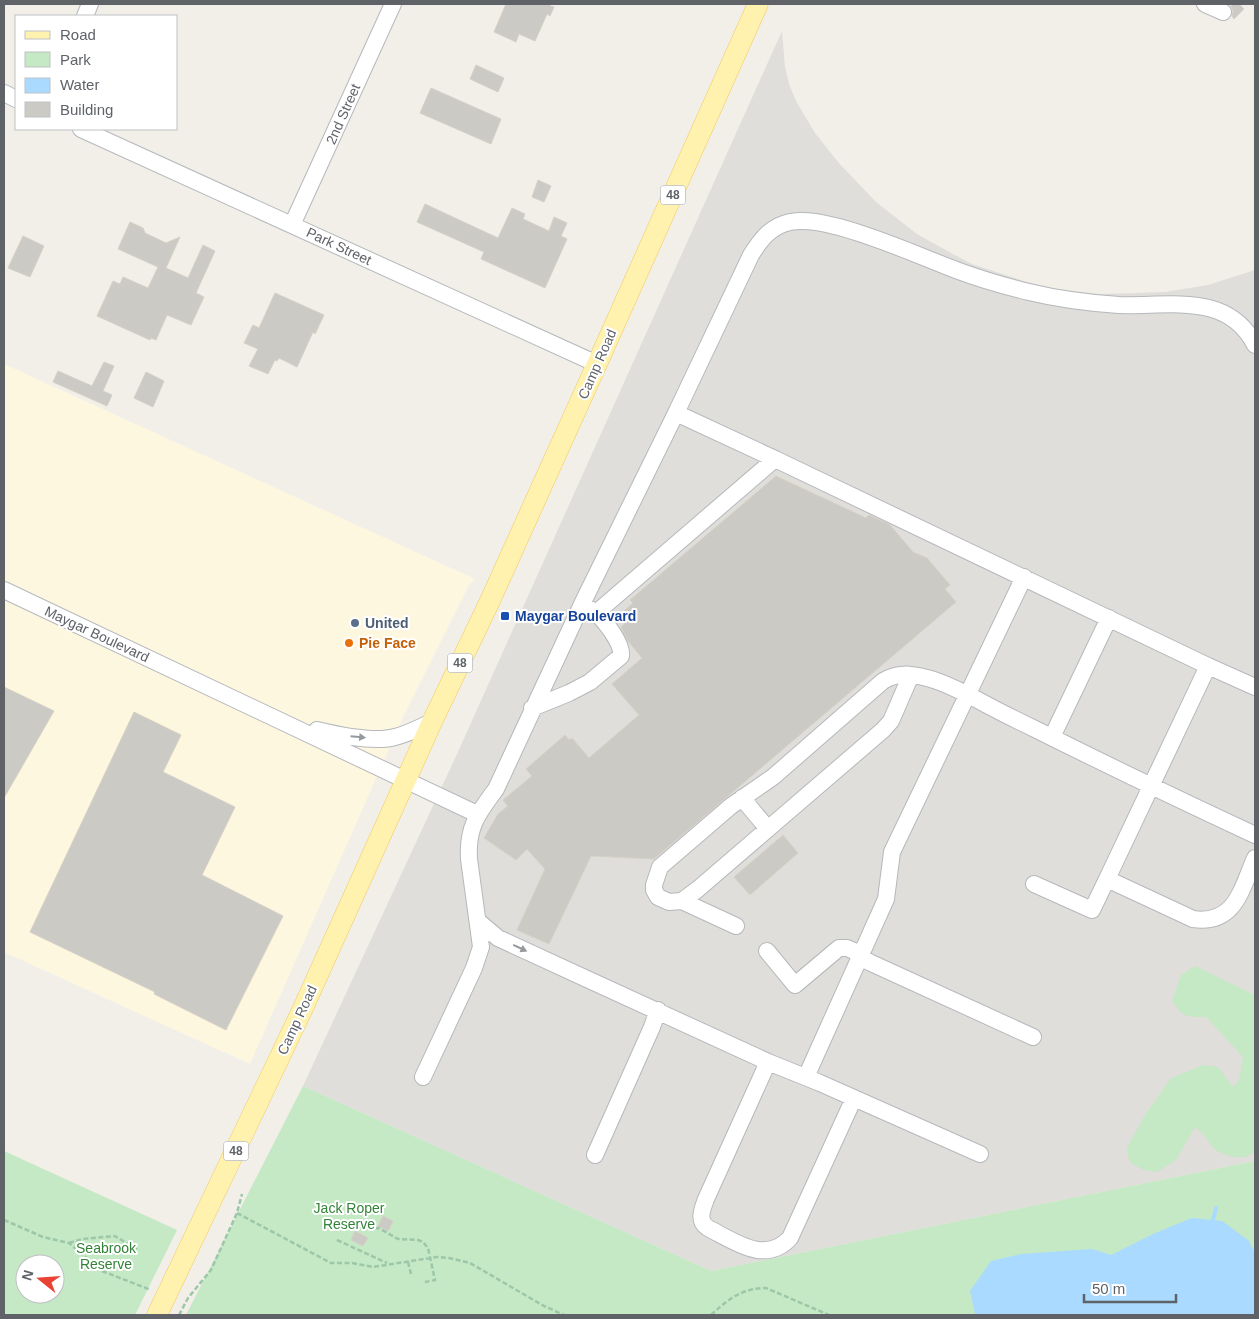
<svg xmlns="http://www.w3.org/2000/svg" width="1259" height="1319" font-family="Arial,sans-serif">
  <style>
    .commercial { fill: #fef7e0 }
    .industrial { fill: #e0deda }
    .green { fill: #c5e8c5; fill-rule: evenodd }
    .water { fill: #aadaff }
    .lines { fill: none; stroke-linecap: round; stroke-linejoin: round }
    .stream { stroke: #aadaff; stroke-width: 4 }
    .building { fill: #cccac5; stroke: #d6d1c6 }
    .minor-casing { stroke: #b5b8bc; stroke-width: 18 }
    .major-casing { stroke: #f2c960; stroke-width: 21 }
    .path { stroke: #9cc7a9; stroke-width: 2.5; stroke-dasharray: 5 2.5; stroke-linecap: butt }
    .minor { stroke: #fff; stroke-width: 16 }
    .major { stroke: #fff2af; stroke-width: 20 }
    .oneway { fill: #979a9d }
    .transit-dot { fill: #1a4fb4; stroke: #fff; stroke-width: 2 }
    .service-dot { fill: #5c6f8a; stroke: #fff; stroke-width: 2 }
    .food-dot { fill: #e8710a; stroke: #fff; stroke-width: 2 }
    .labels { text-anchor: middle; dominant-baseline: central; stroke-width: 4; stroke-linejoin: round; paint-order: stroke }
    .shield { fill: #fff; stroke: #8f9295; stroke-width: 1 }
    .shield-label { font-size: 12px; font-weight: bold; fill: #5f6368 }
    .street-label { font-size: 14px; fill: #5f6368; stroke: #fff }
    .transit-label { font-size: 14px; font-weight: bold; fill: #164399; stroke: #fff; text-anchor: start }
    .service-label { font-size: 14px; font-weight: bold; fill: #4e5e75; stroke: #fff; text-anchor: start }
    .food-label { font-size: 14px; font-weight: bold; fill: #c56008; stroke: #fff; text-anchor: start }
    .park-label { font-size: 14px; fill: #348238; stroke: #fff }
  </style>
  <rect width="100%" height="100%" fill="#f1efe8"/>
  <!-- commercial -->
  <path class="commercial" d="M4,364L475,579L469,585L404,715L250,1064L4,952Z"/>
  <!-- industrial -->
  <path class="industrial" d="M782,31L785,67L789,84L796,101L815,133L838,162L876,202L917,234L953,254L972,264L1033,284L1055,289L1099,294L1165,292L1208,285L1255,270V1161L711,1271L303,1086L457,754Z"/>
  <!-- green -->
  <path class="green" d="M1195,966L1255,995V1152L1246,1157H1233L1219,1152L1213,1148L1204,1135L1195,1127L1176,1160L1157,1172L1144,1170L1134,1165L1129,1160L1127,1150L1129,1144L1145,1115L1171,1078L1203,1065L1218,1067L1233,1087L1239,1080L1243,1057L1206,1017C1187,1017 1184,1018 1172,1001L1181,975Z
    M303,1086L711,1271L1255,1161V1315H186Z
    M4,1151L177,1230L135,1315H4ZM25,1264H55V1294H25Z"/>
  <!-- water -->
  <path class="water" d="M1192,1218L1222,1221L1249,1241L1255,1253V1315H977L975,1314L970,1291L991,1261L1021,1254L1092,1249L1111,1255L1153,1234Z"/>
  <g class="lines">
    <!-- stream -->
    <path class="stream" d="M1213,1220L1216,1208"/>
  </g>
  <!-- building -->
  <path class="building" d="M506,4H551L550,6L554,7L550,16L547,14L535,41L519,34L516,42L494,32Z
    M1233,4H1239L1244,9L1234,19L1232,16L1233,11L1231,6Z
    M476,65L504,78L498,92L470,79Z
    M431,88L501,119L491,144L420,113Z
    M538,180L551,186L544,202L532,197Z
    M425,204L498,238L512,208L525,214L523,219L549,231L554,217L567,223L561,236L567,239L545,288L481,259L484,252L417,222Z
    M130,222L143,228L145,233L166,243L180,237L166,268L188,278L203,245L215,251L196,293L204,297L191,325L167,315L156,340L151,338L150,340L97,316L113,281L120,284L123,277L148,288L158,267L118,249Z
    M23,236L44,246L30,277L8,268Z
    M275,293L324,315L315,334L313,332L297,367L279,358L277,361L275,360L268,374L249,366L258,349L244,343L253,325L259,328Z
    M104,362L114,366L103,391L112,395L107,406L53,382L58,371L92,386Z
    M146,372L164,381L153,407L134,398Z
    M776,476L866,518L869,515L890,525L913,552L927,558L950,585L945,589L956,602L654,859L591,856L549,944L517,930L545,869L527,849L516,860L484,838L498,814L508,806L503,800L532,776L526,769L565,735L569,740L572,738L589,758L639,715L612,684L642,658L628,641L621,627L629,620L623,612L633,603L630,600Z
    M4,687L54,711L4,798Z
    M134,712L181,735L163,772L235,807L202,875L283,916L226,1030L154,994L155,992L30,932Z
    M783,835L798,853L750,895L734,877Z
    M383,1216L393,1221L388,1231L378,1226Z
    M355,1231L368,1238L363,1246L351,1240Z"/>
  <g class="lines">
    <!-- minor casing -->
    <g class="minor-casing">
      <path id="minor" d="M1205,4L1223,12
        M85,16L90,4
        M4,93L16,99
        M81,129L597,364
        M292,225L393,4
        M676,413L751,255C761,239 771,226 790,222C806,219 823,223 839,227C880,238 917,255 956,270C980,279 1004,286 1029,292C1058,299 1089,303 1119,305C1167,307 1228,291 1255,345
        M4,590L477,814
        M582,604L676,413L775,459
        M1255,687L1208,666L1107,879L1193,919C1235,925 1241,890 1255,858
        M532,708L569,693L590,682L621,656C623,644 605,621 596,613
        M317,730C338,735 374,743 395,737C408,734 420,727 432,722
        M1052,737L1109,618
        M742,798L768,829
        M1034,884L1092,910L1107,879
        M682,901L698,889L883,730L891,721L911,675
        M479,922L498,938L587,979L768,1062L820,1083L980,1154
        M736,926L682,901L669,902L658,897L654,890V885L660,867L731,806L773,777L883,681C898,672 910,674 927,678C944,682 960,691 976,699C996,710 1016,720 1037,730C1109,766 1182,801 1255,835
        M767,951L795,985L839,948H847L854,951L869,962L1033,1037
        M768,1062L706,1199C702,1210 697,1221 708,1228C734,1241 765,1265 790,1238L854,1098
        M423,1077L474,968L481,947L469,859C467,827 478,813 496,789L582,604L596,613L775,459L1208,666
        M806,1077L886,899L892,852L1024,577
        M595,1155L652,1027L658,1010"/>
    </g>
    <!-- major casing -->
    <g class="major-casing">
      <path id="major" d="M157,1315L304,1006L432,722L489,603L597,364L758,4"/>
    </g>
    <!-- path -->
    <path class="path" d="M237,1213L331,1263H352L373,1267L437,1257L449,1258L470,1263L544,1306L564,1315
      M4,1220L43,1237L69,1243L102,1271L151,1290
      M346,1223L366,1229L379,1228L398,1239L418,1240L423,1242L428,1248L435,1280L425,1282
      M337,1240L387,1263
      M69,1243L82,1239L115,1236L138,1250
      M408,1262L411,1274
      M179,1315L188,1298L211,1270L237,1213L242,1194
      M711,1315C727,1300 742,1288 766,1288L829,1315"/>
    <!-- minor -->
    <use href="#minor" class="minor"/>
    <!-- major -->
    <use href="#major" class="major"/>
  </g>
  <!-- one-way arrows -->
  <defs><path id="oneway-solid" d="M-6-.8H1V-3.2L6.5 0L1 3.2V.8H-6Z" transform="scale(1.25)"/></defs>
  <g class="oneway">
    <use href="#oneway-solid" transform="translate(358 737) rotate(5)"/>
    <use href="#oneway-solid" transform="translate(520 948) rotate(25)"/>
  </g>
  <!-- markers -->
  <rect class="transit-dot" x="500" y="611" width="10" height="10" rx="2.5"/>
  <circle class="service-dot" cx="355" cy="623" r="5"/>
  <circle class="food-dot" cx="349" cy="643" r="5"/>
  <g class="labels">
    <!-- shield labels -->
    <g class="shield">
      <rect x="660.5" y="185.5" width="25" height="19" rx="4"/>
      <rect x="447.5" y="653.5" width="25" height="19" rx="4"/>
      <rect x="223.5" y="1141.5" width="25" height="19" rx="4"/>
    </g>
    <g class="shield-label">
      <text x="673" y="195">48</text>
      <text x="460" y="663">48</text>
      <text x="236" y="1151">48</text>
    </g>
    <!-- street labels -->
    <g class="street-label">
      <text transform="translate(343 114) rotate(-66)">2nd Street</text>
      <text transform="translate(339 246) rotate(25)">Park Street</text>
      <text transform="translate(597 364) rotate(-66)">Camp Road</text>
      <text transform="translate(97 634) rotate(25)">Maygar Boulevard</text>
      <text transform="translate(297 1020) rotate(-65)">Camp Road</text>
    </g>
    <!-- transit labels -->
    <g class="transit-label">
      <text x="515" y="616">Maygar Boulevard</text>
    </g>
    <!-- service labels -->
    <g class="service-label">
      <text x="365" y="623">United</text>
    </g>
    <!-- food labels -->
    <g class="food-label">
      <text x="359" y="643">Pie Face</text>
    </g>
    <!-- park labels -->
    <g class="park-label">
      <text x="349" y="1208">Jack Roper<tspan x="349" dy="16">Reserve</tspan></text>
      <text x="106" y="1248">Seabrook<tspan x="106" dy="16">Reserve</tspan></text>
    </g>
  </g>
  <!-- border -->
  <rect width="1259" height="1319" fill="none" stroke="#5f6368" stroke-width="10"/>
  <!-- legend -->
  <rect x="15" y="15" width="162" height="115" fill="#ffffff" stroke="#bfc1c3"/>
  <rect x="25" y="31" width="25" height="8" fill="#fff2af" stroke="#bfc1c3"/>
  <text x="60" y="40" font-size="15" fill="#5f6368">Road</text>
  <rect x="25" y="52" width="25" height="15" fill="#c5e8c5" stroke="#bfc1c3"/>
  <text x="60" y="65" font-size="15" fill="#5f6368">Park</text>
  <rect x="25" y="78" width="25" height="15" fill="#aadaff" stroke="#bfc1c3"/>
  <text x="60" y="90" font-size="15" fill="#5f6368">Water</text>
  <rect x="25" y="102" width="25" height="15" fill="#cccac5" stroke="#bfc1c3"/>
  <text x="60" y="115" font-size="15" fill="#5f6368">Building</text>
  <!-- north arrow -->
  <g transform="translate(40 1279) rotate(287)"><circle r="24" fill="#ffffff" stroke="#bfc1c3"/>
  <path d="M0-4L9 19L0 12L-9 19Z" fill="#ea4335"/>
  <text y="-8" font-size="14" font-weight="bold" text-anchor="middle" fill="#5f6368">N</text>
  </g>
  <!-- scale -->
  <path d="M1084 1294v8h92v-8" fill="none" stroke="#5f6368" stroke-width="2.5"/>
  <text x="1092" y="1294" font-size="15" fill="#5f6368" stroke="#ffffff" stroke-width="4" paint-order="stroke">50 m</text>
</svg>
